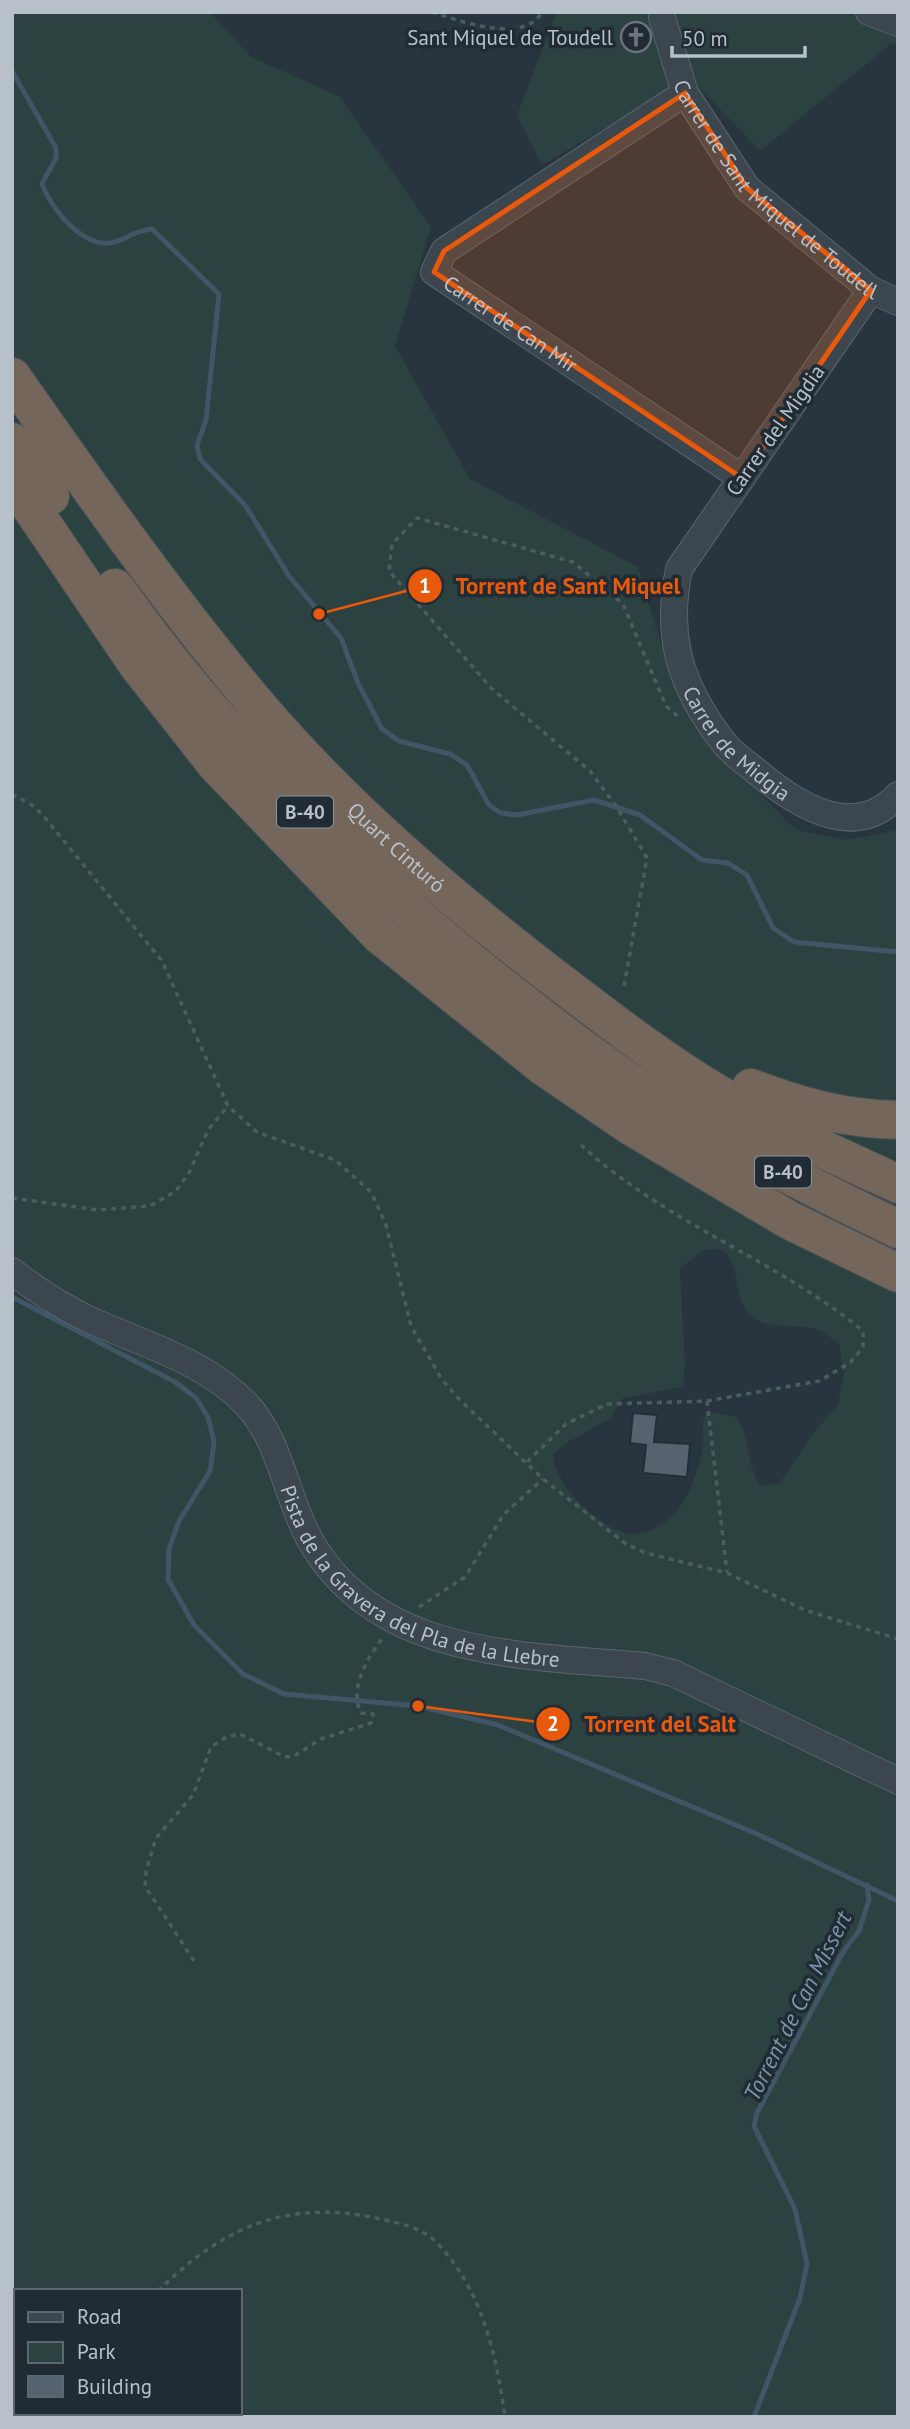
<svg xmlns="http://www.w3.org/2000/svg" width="910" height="2429" font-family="'PT Sans',sans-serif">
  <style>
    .green { fill: #2b4240; fill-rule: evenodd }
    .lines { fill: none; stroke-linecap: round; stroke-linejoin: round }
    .stream { stroke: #405566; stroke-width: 5 }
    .building { fill: #56636e; stroke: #232d36; stroke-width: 2 }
    .minor-casing { stroke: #5a646c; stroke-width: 28 }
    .highway-casing { stroke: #475159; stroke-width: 40 }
    .path { stroke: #4a5e5d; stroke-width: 3.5; stroke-dasharray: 5 5; stroke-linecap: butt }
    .minor { stroke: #3c464f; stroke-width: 26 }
    .highway { stroke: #74665a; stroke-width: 38 }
    .marked { fill: #e8590c; fill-opacity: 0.2; stroke: #e8590c; stroke-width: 5; stroke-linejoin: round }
    .labels { text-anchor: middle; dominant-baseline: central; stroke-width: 7; stroke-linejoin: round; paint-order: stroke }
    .shield { fill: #212b34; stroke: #8b949c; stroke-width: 2 }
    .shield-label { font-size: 19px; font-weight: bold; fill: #b8c1c9 }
    .poi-label { font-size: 21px; fill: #b8c1c9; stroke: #212b34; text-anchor: end }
    .street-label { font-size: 21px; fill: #b8c1c9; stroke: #212b34 }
    .water-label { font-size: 23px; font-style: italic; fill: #7c96aa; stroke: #212b34 }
    .leader { fill: none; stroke: #e8590c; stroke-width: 2.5 }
    .callout-dot { fill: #e8590c; stroke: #212b34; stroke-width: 2.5 }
    .mark-label { font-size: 21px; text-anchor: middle; font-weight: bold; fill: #fff }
    .callout-label { font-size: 23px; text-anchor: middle; font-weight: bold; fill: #e8590c; stroke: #212b34; stroke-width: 7; stroke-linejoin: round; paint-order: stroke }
  </style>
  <rect width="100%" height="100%" fill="#28353f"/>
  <!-- green -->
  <path class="green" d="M12,12H210L251,57L340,97L431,227L395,346L470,479L638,567L675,690L732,765L796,830L847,840L898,830V2417H12ZM719,1249C742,1258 732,1300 751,1316C768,1331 800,1322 821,1331C827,1333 833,1340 839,1344L844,1373L838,1405L812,1435L779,1484L760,1486C747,1465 750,1439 737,1417L710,1412L705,1414C701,1425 704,1435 703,1446C701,1465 689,1496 677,1511C665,1524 649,1535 631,1534C603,1532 551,1482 554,1454L566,1443L609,1419L623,1398L683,1387L685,1364L680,1269L703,1250ZM16,2291H240V2413H16Z
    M557,12H898V45L892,43L760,151L690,78L542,165L517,115Z"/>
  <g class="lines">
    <!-- stream -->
    <path class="stream" d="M12,71L56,148V158L42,184C51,209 85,251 115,242C129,238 136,230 152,229L219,294L206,420L197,445L200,459L245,505L289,576L341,638L358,683L382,729L399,741L450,754L467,765L489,805L501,813L517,815L594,800L640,815L702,860L728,863L747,875L773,928L794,942L898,952
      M12,1297L175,1382L196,1398L208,1417L214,1442L210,1471L179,1521L169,1549L168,1579L194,1625L243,1674L284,1694L418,1706L498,1725L757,1834L898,1901
      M754,2417L800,2298L807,2264L795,2209L754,2126L757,2113L843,1952L859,1931L869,1900L867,1885"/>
  </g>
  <!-- building -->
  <path class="building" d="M633,1413L657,1415L654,1442L690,1444L687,1477L643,1473L646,1445L630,1443Z"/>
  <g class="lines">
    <!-- minor casing -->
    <g class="minor-casing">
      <g id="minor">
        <path d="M869,12L898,23"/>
        <path id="s1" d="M662,18L685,93L747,188L871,290L898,302"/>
        <path id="s2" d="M685,93L444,251L434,272L742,478"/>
        <path id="s3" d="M871,290L679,569C671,608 671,646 688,684C697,705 710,725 724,743C733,754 746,763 756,771C795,804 854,843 898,795"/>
        <path id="s4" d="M12,1271C36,1290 61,1306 88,1319C142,1344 204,1360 246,1404C280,1439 286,1497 309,1538C375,1659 526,1655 645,1666L673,1673L898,1781"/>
      </g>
    </g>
    <!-- highway casing -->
    <g class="highway-casing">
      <g id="highway">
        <path id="s5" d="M12,377C92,491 171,604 261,710C347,810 449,897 553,977C607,1018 659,1059 718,1094C775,1128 837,1156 898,1184"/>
        <path d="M12,442L50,496"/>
        <path d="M12,479L138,665L216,764L380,935L543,1066L631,1126L789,1220L898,1273"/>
        <path d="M115,588C223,740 355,871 501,986C557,1030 612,1073 673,1110C745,1154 821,1192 898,1229"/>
        <path d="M751,1088C800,1107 845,1119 898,1120"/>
      </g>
    </g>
    <!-- path -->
    <path class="path" d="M432,12C460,21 524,45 542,12
      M12,794L35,807L46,819L162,961L228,1106L257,1132L335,1160L371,1192L386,1225L411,1326L441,1378L457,1397L543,1479L626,1544L646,1553L727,1573L805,1610L898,1639
      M624,986L647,858L616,806L590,771L491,688L389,571L392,544L417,518L573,562L623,604L666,706L681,719
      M12,1198L98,1210L150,1206L176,1191L189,1173L208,1130L228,1106
      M707,1401L727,1572
      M527,1462L566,1424L607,1404L707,1401L819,1381L850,1363L863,1347V1331C776,1259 665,1223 581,1145
      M419,1607L465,1577L504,1514L543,1479
      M194,1961L145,1886L146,1871L156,1838L193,1795L211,1747L226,1737L240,1734L285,1757L294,1756L321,1739L371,1723L373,1714L361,1713C348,1688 369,1656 384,1636
      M158,2291C222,2228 285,2199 376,2218C397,2223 419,2226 435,2241C482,2288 496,2354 505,2417
      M53,2417L56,2413"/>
    <!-- minor -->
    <use href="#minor" class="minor"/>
    <!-- highway -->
    <use href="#highway" class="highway"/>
  </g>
  <!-- marked area -->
  <path class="marked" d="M685,93L747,188L871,290L742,478L434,272L444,251Z"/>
  <!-- icons -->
  <defs>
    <g id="church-ring" transform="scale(1.575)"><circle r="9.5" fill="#212b34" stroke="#6b7280" stroke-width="1.5"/><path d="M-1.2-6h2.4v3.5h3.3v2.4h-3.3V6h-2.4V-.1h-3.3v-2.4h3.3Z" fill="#6b7280"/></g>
  </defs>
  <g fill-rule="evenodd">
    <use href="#church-ring" x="636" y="37"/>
  </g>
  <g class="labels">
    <!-- shield labels -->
    <g class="shield">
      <rect x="277" y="796.5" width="56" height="31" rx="5"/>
      <rect x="755" y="1156.5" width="56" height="31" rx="5"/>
    </g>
    <g class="shield-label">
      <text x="305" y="812">B-40</text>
      <text x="783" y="1172">B-40</text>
    </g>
    <!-- poi labels -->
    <g class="poi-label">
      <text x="613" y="37">Sant Miquel de Toudell</text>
    </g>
    <!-- street labels -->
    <g class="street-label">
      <text stroke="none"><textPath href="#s1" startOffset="212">Carrer de Sant Miquel de Toudell</textPath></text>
      <text stroke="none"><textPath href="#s2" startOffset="404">Carrer de Can Mir</textPath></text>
      <text transform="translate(775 430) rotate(-55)">Carrer del Migdia</text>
      <text stroke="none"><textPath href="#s3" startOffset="534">Carrer de Midgia</textPath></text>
      <text stroke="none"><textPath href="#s5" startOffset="609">Quart Cinturó</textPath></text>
      <text stroke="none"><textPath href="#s4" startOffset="537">Pista de la Gravera del Pla de la Llebre</textPath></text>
    </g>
    <!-- water labels -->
    <g class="water-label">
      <text transform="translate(797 2006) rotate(-63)">Torrent de Can Missert</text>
    </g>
  </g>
  <!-- callouts -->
  <path class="leader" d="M319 614L425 586M418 1706L553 1724"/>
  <g class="callout-dot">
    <circle cx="319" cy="614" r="7"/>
    <circle cx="418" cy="1706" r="7"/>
    <circle cx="425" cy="586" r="18"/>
    <circle cx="553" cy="1724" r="18"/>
  </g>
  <g class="mark-label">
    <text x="425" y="593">1</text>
    <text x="553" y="1731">2</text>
  </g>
  <g class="callout-label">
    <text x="568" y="594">Torrent de Sant Miquel</text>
    <text x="660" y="1732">Torrent del Salt</text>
  </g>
  <!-- border -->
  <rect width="910" height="2429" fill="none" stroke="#b8c1c9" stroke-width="28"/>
  <!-- legend -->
  <rect x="14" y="2289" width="228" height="126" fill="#212b34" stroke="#5d6770" stroke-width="2"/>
  <rect x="28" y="2312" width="35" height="10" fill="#3c464f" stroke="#5d6770" stroke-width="2"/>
  <text x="77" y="2324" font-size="21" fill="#b8c1c9">Road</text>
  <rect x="28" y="2342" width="35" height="21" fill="#2b4240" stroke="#5d6770" stroke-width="2"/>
  <text x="77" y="2359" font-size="21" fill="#b8c1c9">Park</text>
  <rect x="28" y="2376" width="35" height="21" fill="#56636e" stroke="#5d6770" stroke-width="2"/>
  <text x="77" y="2394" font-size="21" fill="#b8c1c9">Building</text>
  <!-- scale -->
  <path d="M672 46v10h133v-10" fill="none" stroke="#b8c1c9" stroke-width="3.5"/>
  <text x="682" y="46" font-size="21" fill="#b8c1c9" stroke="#212b34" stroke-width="5" paint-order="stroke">50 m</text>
</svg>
